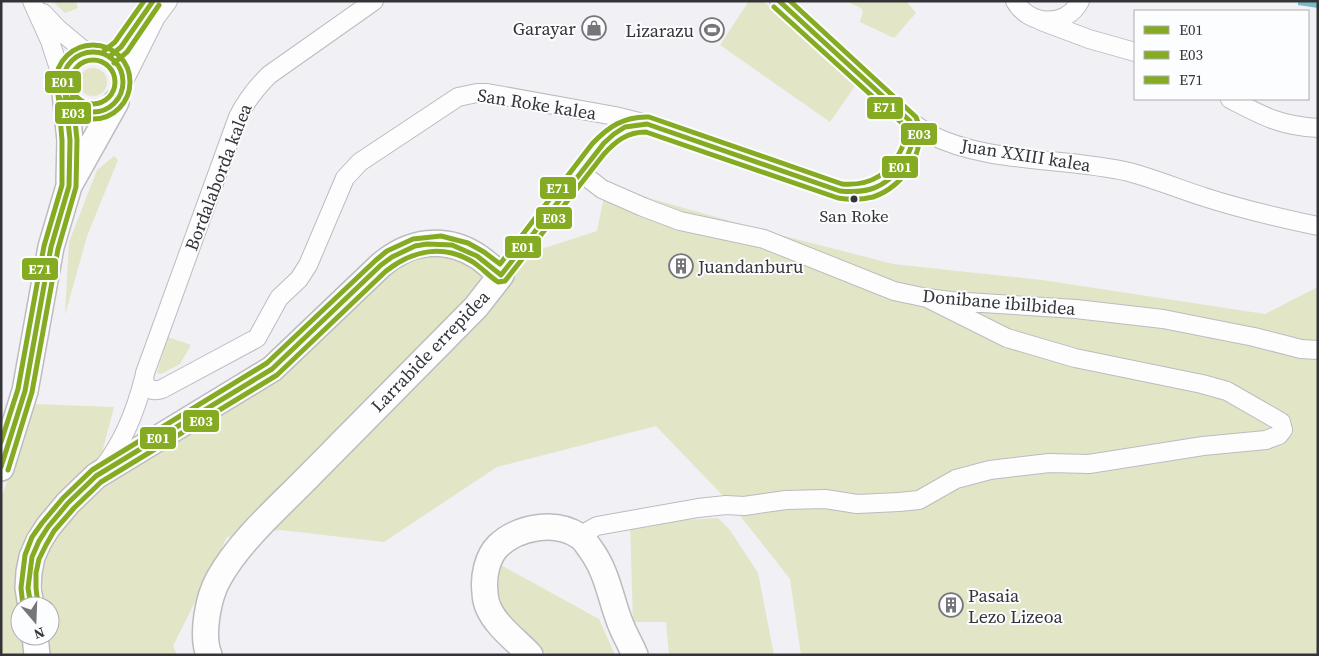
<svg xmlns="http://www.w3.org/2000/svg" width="1319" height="656" font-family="'Source Serif 4',serif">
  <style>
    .green { fill: #e3e5c7; fill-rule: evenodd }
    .water { fill: #79bcc8 }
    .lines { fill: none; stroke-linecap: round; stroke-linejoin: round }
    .street-casing { stroke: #bcbcc0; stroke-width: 20 }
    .secondary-casing { stroke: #bcbcc0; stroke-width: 28 }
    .street { stroke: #fdfdfe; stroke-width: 18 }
    .secondary { stroke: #fdfdfe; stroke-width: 25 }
    .bus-1-casing { stroke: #fcfdfe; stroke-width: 9 }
    .bus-2-casing { stroke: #fcfdfe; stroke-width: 9 }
    .bus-3-casing { stroke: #fcfdfe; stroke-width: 9 }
    .bus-1 { stroke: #85ab23; stroke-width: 5 }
    .bus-2 { stroke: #85ab23; stroke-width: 5 }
    .bus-3 { stroke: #85ab23; stroke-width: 5 }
    .bus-dot { fill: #343438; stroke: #fcfdfe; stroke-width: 2 }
    .labels { text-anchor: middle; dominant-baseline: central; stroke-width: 4; stroke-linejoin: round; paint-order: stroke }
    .bus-label { font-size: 17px; fill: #343438; stroke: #fcfdfe }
    .poi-label { font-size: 18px; fill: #343438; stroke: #fcfdfe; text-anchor: end }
    .street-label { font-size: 18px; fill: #343438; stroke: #fcfdfe }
    .line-badge { stroke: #fcfdfe; stroke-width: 2 }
    .badge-label { font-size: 14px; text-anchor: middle; font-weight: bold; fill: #fff }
  </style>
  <rect width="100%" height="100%" fill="#f0f0f5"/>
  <!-- green -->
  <path class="green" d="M52,1H76L78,8L65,13Z
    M749,1H763L855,86L830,122L720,45Z
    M845,1H906L916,13L894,38L860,22L863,12L861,8Z
    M79 82a14 14 0 1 1 28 0a14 14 0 1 1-28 0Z
    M114,156L118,160L87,236L65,315L69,242L97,170Z
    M607,182L652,199L780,235L893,264L1042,280L1265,314L1318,287V655H801L790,579L730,503L656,426L497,467L384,542L281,530L227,537L173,646L177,655H1V498L35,404L114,407L96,475L261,377L381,265L437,243L489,266L597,231ZM20,606H50V636H20Z
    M168,337L191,345L180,364L161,374L157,373Z
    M718,518L730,530L758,573L774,655H669L666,622H633L630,523Z
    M499,564L599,619L615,655H547L506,613L497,594Z"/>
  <!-- water -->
  <path class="water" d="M1298,1H1318V8L1298,5Z"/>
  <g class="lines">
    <!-- street casing -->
    <g class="street-casing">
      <path id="street" d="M32,1L50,41L63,81
        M374,1L269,75C256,88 246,101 238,117L145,373C142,386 150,393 162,389L257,338L279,298L299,279L308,265L345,178L360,162L458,97L477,93H487L615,116L647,124L840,191C870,196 895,183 907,155C913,143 915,133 910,121
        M779,1L910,121C916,125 922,130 929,134C988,164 1064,157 1129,172C1155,179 1179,189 1204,197C1241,209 1280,218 1318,226
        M1015,1C1029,26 1066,28 1080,1
        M43,13L58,29L87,53
        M1041,21L1089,39L1135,52
        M63 82a30 30 0 1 1 60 0a30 30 0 1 1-60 0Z
        M109,57L121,47L152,4
        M123,83L156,17L168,1
        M1230,99C1263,116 1280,126 1318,128
        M580,172L602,189L643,207L680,221L764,239L894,291L927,298L951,301L1076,309L1163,319L1254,337L1301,349L1318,350
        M501,275L598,149C611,135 622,124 642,124
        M102,469C123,443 136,410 144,378
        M579,536L597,526L698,508L726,505L744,506L786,500L825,499L857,504L899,502L919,500L956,479L990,470L1049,463L1089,464L1203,446L1266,440L1279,435L1283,430L1281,422L1227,391L1202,384L1075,358L1007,338L927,298"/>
    </g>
    <!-- secondary casing -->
    <g class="secondary-casing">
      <path id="secondary" d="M65,93L70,140L69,181
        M1,468L25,391L51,247L69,186L116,102
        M31,606L28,588L29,572L32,557L39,541L48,527L68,503L96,476L272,369L381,265C409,241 445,235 477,256C485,261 493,269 501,275L476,307C421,363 366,418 311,474C281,505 240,540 219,578C208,597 201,635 209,655
        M35,636L37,655
        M530,655C516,640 496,626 488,607C486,602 485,597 485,592C483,577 487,557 498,546C518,527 555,520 579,536C584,539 588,546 591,550C607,572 610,596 619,620C623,632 630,643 635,655"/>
    </g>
    <!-- street -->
    <use href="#street" class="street"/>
    <!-- secondary -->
    <use href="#secondary" class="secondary"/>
    <!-- bus-1 casing -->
    <g class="bus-1-casing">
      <path id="bus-1" d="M63 82a30 30 0 1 1 60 0a30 30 0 1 1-60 0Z
        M109,57L121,47L153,1
        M1,467L25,391L51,247L69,186L70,140L65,93
        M31,606L28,588L32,557L39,541L48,527L68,503L96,476L272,369L381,265L392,257L415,246L427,244L452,245L477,256L501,275L604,143L614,134L625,127L647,124L840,191C851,192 861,192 871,189C897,181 920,148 910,121L779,1"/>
    </g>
    <!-- bus-2 casing -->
    <g class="bus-2-casing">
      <path id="bus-2" d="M56 82a37 37 0 1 1 74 0a37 37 0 1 1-74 0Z
        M114,63L127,52L159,5
        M8,470L32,392L58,249L76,187L77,140L72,92
        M38,605L36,588V573L39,559L46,545L54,531L74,508L101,482L277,375L386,271C413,250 443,244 473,262C482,268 489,276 498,282L505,281L604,154C616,141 627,132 646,132L838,198C850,200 861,200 873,197C904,187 929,149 916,117L790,1"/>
    </g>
    <!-- bus-3 casing -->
    <g class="bus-3-casing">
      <path id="bus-3" d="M104,51L115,42L144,1
        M71 82a22 22 0 1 1 44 0a22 22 0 1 1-44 0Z
        M1,442L18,389L44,246L62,185V140L58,94
        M23,606L21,588L25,555L32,537L42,523L63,498L92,470L267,363L376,260L387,251L413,239L441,236L468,243L484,252L500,264L592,144C608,127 624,116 649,117L842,184C868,186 888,176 900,152C905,143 906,135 904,125L774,7"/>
    </g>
    <!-- bus-1 -->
    <use href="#bus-1" class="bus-1"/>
    <!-- bus-2 -->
    <use href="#bus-2" class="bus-2"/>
    <!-- bus-3 -->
    <use href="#bus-3" class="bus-3"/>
  </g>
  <!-- icons -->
  <defs>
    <g id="shop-ring" transform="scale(1.25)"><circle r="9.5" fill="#fcfdfe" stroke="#76767a" stroke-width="1.5"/><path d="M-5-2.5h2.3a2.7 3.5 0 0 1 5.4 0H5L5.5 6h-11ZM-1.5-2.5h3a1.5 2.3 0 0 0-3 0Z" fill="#76767a"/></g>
    <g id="stadium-ring" transform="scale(1.25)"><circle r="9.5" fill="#fcfdfe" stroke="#76767a" stroke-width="1.5"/><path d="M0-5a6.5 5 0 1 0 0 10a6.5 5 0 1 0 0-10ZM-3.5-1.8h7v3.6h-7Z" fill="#76767a"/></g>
    <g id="building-ring" transform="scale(1.25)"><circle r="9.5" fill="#fcfdfe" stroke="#76767a" stroke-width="1.5"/><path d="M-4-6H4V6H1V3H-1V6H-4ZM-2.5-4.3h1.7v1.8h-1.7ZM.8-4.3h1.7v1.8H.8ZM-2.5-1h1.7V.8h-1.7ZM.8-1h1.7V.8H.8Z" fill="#76767a"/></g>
  </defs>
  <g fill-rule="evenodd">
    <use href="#shop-ring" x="594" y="28"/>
    <use href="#stadium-ring" x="712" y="30"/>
    <use href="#building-ring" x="681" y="266"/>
    <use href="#building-ring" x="951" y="605"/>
  </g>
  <!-- markers -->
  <circle class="bus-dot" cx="854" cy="199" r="4.5"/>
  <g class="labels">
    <!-- bus labels -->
    <g class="bus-label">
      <text x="854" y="216">San Roke</text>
    </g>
    <!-- poi labels -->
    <g class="poi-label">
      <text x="576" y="28">Garayar</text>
      <text x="694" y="30">Lizarazu</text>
      <text x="698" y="266" text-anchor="start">Juandanburu</text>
      <text x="968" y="595" text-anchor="start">Pasaia<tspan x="968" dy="21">Lezo Lizeoa</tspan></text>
    </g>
    <!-- street labels -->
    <g class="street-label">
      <text transform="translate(537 104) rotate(9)">San Roke kalea</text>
      <text transform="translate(1026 155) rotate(9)">Juan XXIII kalea</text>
      <text transform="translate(218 177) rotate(-69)">Bordalaborda kalea</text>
      <text transform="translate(999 302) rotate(5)">Donibane ibilbidea</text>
      <text transform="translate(430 351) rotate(-46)">Larrabide errepidea</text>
    </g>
  </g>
  <g class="line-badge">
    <rect x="44" y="70" width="38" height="24" rx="5" fill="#85ab23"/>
    <rect x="866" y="96" width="38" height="24" rx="5" fill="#85ab23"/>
    <rect x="54" y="101" width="38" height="24" rx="5" fill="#85ab23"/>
    <rect x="900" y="122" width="38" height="24" rx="5" fill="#85ab23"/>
    <rect x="881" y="155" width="38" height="24" rx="5" fill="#85ab23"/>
    <rect x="539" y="176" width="38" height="24" rx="5" fill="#85ab23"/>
    <rect x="535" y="206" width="38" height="24" rx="5" fill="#85ab23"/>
    <rect x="504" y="235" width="38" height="24" rx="5" fill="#85ab23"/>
    <rect x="21" y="257" width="38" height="24" rx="5" fill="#85ab23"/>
    <rect x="182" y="409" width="38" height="24" rx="5" fill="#85ab23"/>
    <rect x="139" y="426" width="38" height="24" rx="5" fill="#85ab23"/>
  </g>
  <g class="badge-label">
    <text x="63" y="87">E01</text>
    <text x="885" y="112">E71</text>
    <text x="73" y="118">E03</text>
    <text x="919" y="139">E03</text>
    <text x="900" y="172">E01</text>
    <text x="558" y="193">E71</text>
    <text x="554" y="223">E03</text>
    <text x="523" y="252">E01</text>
    <text x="40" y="274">E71</text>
    <text x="201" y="426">E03</text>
    <text x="158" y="443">E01</text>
  </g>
  <!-- border -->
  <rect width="1319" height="656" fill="none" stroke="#343438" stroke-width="5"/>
  <!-- legend -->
  <rect x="1134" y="10" width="175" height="90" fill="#fcfdfe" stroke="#acadaf"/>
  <rect x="1144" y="26" width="25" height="8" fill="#85ab23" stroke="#acadaf"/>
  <text x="1179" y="35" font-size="15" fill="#343438">E01</text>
  <rect x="1144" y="51" width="25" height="8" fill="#85ab23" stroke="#acadaf"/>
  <text x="1179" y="60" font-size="15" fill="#343438">E03</text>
  <rect x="1144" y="76" width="25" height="8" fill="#85ab23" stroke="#acadaf"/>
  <text x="1179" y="85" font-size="15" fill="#343438">E71</text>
  <!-- north arrow -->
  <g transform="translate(35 621) rotate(161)"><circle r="24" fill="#fcfdfe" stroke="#acadaf"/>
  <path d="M0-4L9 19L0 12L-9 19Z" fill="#76767a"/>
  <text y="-8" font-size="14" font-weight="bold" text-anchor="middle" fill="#343438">N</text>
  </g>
</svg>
